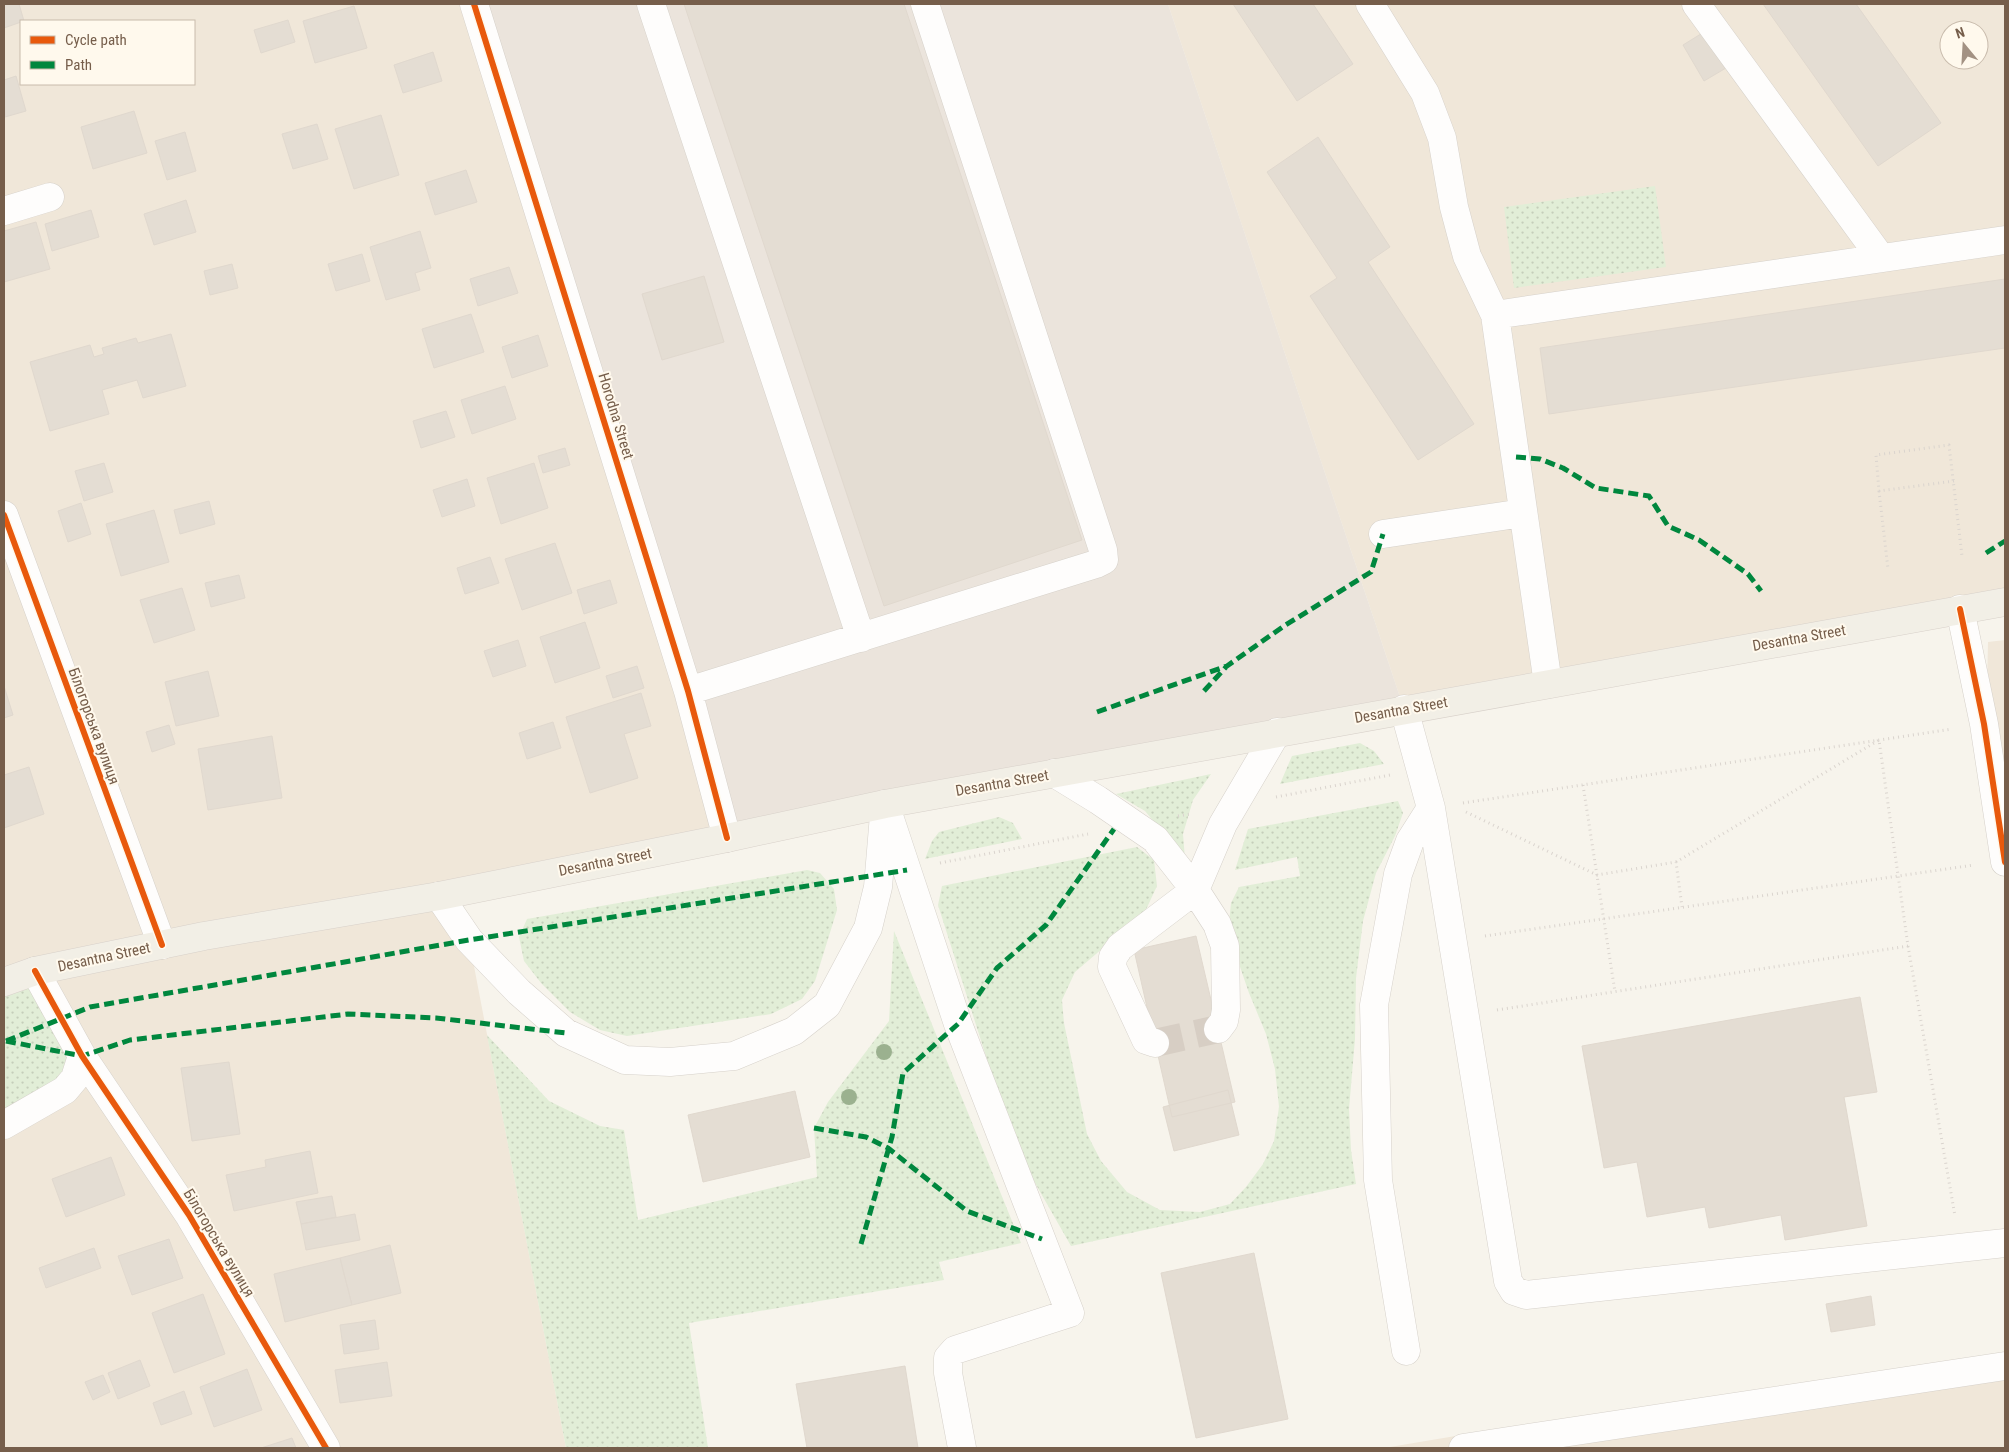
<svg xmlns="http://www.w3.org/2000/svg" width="2009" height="1452" font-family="'Roboto Condensed',sans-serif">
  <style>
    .residential { fill: #f0e7d9; fill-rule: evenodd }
    .industrial { fill: #ebe4dc }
    .grass { fill: url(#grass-dots) }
    .building { fill: #e4ddd3; stroke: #e0d8ce }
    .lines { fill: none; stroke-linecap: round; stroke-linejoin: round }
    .minor-tunnel { stroke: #d7cec4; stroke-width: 28; stroke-dasharray: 28 14; stroke-linecap: butt }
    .minor-casing { stroke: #d6d1ca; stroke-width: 29 }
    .major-casing { stroke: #d8d1ca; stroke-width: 29 }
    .path { stroke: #dad4ce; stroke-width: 3; stroke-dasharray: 1 4; stroke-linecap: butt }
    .minor { stroke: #fefdfc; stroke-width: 28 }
    .major { stroke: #f2efe6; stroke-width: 28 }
    .quiet { stroke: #00873e; stroke-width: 5; stroke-dasharray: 10 5; stroke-linecap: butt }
    .cycleway-casing { stroke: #fff9ed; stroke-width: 9 }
    .cycleway { stroke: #e8590c; stroke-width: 6 }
    .tree { fill: #9bb18f }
    .labels { text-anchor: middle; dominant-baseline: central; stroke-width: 4; stroke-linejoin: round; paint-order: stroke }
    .street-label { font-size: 15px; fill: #765e4b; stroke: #fff9ed }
  </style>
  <defs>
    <pattern id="grass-dots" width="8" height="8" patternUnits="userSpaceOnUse" patternTransform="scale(1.25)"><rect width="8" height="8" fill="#e2eed7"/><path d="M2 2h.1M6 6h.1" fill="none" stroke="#c5ceba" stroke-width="1.8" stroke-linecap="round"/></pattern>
  </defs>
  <rect width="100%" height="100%" fill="#f7f4ec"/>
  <!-- residential -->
  <path class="residential" d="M4,4H474L727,838L440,896L469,940L566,1448H4ZM21,21H194V84H21Z
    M1168,4H2005V602L1404,709ZM1949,30H1979V60H1949Z
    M2005,640V862L1986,733L1988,642Z
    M2005,1353V1448H1384L1503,1428Z"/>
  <!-- industrial -->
  <path class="industrial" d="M474,4H1168L1404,709L727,838Z"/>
  <!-- grass -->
  <path class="grass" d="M1655,186L1666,267L1514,288L1504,207Z
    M1360,743L1374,751L1384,764L1280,784L1292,756Z
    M1211,774L1193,800L1183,834L1185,859L1145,811L1116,794Z
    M1398,801L1403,813L1395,836L1376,873L1363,921L1356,978L1355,1039L1349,1109L1351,1150L1356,1184L1071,1246L1035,1183L1003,1110L938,905L942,886L1137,847L1154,860L1157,886L1143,916L1117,936L1075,972L1062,1000L1064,1023L1087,1134L1101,1161L1127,1192L1160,1210L1200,1212L1230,1204L1246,1187L1263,1164L1274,1141L1279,1107L1275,1069L1266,1034L1249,993L1228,932L1231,903L1239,887L1300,876L1297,857L1235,870L1248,829Z
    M999,817L1013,823L1022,839L925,859L932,841L939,832Z
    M807,870L820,873L834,889L837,910L815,981L802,999L771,1014L627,1036L600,1030L570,1012L541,983L524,961L519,937L527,919Z
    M894,931L1021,1243L939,1262L944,1280L689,1323L708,1448H566L487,1035L549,1101L600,1126L624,1130L638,1220L817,1177L814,1128L828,1102L889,1021Z
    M35,971L75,1078L4,1125V982Z"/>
  <!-- building -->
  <path class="building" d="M4,4H19L24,21L4,28Z
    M684,4H904L1082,540L884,606Z
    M1233,4H1313L1353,64L1297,101Z
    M1763,4H1856L1941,123L1878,166Z
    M354,6L367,48L315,63L303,21Z
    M288,20L295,42L261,53L254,30Z
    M1704,32L1726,68L1704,81L1683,45Z
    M433,52L442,81L403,93L394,65Z
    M16,76L26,111L5,117L4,80Z
    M134,111L147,153L93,169L81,127Z
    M381,115L399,175L354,189L335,129Z
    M317,124L328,159L293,169L282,134Z
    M185,132L196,171L167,180L155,141Z
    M1318,137L1390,247L1368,262L1474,424L1418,460L1310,296L1337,278L1267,172Z
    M466,170L477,202L435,215L425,183Z
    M186,200L196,232L154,245L144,214Z
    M91,210L99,237L52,251L45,224Z
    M36,222L50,269L4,282V231Z
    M420,231L431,268L415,273L420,290L386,300L370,247Z
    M362,254L370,281L336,291L328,264Z
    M232,264L238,288L210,295L204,271Z
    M509,267L518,293L478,306L470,279Z
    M704,276L724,342L662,360L642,294Z
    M2005,279V348L1549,414L1540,348Z
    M471,314L484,352L434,368L422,329Z
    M171,334L186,386L143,398L137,380L102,390L109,414L50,431L30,362L90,345L94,357L104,354L102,348L136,338L138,343Z
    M538,335L548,366L512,378L502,347Z
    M505,386L516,419L472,434L461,400Z
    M446,411L455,437L421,448L413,421Z
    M565,448L570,465L543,473L538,456Z
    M104,463L113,492L84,501L75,471Z
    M534,463L548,508L501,524L487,478Z
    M467,479L475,506L442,517L433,490Z
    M209,501L215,524L180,534L174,510Z
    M81,503L91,534L68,542L58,511Z
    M154,510L169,562L121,576L106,524Z
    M555,543L572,593L522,610L505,559Z
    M490,557L499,583L465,594L457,568Z
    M239,575L245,598L211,607L205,583Z
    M610,580L617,603L584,614L577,590Z
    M182,588L195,630L154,643L140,600Z
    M585,622L600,668L555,683L540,637Z
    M518,640L526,666L493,677L484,651Z
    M637,666L644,688L613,698L606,676Z
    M208,671L219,716L176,726L165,682Z
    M4,686L13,715L4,718Z
    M641,693L651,726L624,734L638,778L590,793L566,717Z
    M553,722L561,748L527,759L519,733Z
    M169,725L175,744L152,752L146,732Z
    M272,736L282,798L208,810L198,749Z
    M29,767L44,814L4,828V775Z
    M1196,936L1235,1102L1172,1117L1134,950Z
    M1860,997L1877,1092L1844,1097L1867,1226L1785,1240L1781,1215L1709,1228L1705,1207L1647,1217L1637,1162L1604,1168L1582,1046Z
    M229,1062L240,1134L192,1141L181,1068Z
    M1228,1090L1239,1135L1174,1151L1163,1107Z
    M795,1091L810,1157L703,1182L688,1115Z
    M310,1151L318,1193L234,1211L226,1175L266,1167L265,1160Z
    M111,1157L125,1195L66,1217L52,1179Z
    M332,1196L336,1217L301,1224L296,1202Z
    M355,1214L360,1240L306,1250L301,1224Z
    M169,1239L183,1278L132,1295L118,1256Z
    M390,1245L401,1293L352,1305L340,1258Z
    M94,1248L101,1268L46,1288L39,1268Z
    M1254,1253L1288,1419L1196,1438L1161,1273Z
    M340,1258L352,1305L285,1322L274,1274Z
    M203,1294L225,1354L174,1373L152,1313Z
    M1871,1296L1875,1325L1831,1332L1826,1304Z
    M375,1320L379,1349L344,1354L340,1325Z
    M140,1360L150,1386L118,1399L108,1373Z
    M387,1362L392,1396L340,1403L335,1370Z
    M905,1366L918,1448H807L796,1384Z
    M247,1369L262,1410L214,1427L200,1387Z
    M103,1375L110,1392L93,1400L85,1382Z
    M184,1391L192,1414L161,1425L153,1403Z
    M292,1438L296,1448H261Z"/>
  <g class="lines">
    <!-- minor-tunnel -->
    <path class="minor-tunnel" d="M1155,1043L1218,1029"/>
    <!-- minor casing -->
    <g class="minor-casing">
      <path id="minor" d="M474,4L688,691L727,838
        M651,4L861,638
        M1370,4L1425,93L1442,138L1454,207L1467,256L1495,315L1548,684
        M1696,4L1881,258
        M4,211L50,197
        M1495,315L2005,240
        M4,515L162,945
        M1383,534L1523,513
        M1960,609L1984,724L2005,862
        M688,691L1096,564L1104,560L1103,550L925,4
        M1404,709L1431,808L1508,1281L1514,1291L1526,1295L2005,1243
        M1054,773L1098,800L1155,839L1195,890L1223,824L1277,732
        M885,804L958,1024L1070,1313L955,1350L948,1358V1373L962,1448
        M439,896L469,940L519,992L566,1033L625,1060L670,1062L734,1056L794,1031L827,1005L868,928L878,887L884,815
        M35,971L82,1056L189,1215L326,1448
        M1155,1043L1146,1040L1112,967L1113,957L1120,947L1195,890L1217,924L1225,946L1226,1010L1224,1021L1218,1029
        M4,1125L65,1090L75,1078L82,1056
        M1406,1351L1378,1180L1374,1005L1398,874L1410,841L1431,808
        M1463,1448L2005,1366"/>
    </g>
    <!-- major casing -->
    <g class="major-casing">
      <path id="major" d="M4,982L35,971L204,936L439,896L727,838L885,804L2005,602"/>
    </g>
    <!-- path -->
    <path class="path" d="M1954,481L1879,491L1876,455L1949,445L1962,556
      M1879,491L1888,569
      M1583,785L1615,992
      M1276,797L1390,775
      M1463,803L1952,729
      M1466,812L1597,875L1676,862L1682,907
      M1178,816L1191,814
      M940,863L1088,834
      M1485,936L1974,865
      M1908,946L1955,1216
      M1497,1010L1908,946L1879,740L1676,862"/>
    <!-- minor -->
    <use href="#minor" class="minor"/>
    <!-- major -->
    <use href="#major" class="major"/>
    <!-- quiet -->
    <path class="quiet" d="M1516,457L1540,459L1563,468L1596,488L1649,496L1668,526L1699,540L1748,574L1761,591
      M1986,553L2005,541
      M1204,691L1226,667
      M1097,712L1227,666L1284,626L1371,572L1383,534
      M6,1041L90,1007L469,940L907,870
      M6,1041L82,1056L130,1040L348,1014L436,1018L566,1033
      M814,1128L866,1137L888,1148L967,1211L1042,1239
      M861,1244L892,1137L903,1073L958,1024L997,968L1046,925L1114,829"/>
    <!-- cycleway casing -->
    <g class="cycleway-casing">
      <path id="cycleway" d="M474,4L688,691L727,838
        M4,515L162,945
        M1960,609L1984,724L2005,862
        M35,971L82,1056L189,1215L326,1448"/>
    </g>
    <!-- cycleway -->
    <use href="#cycleway" class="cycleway"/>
  </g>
  <!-- trees -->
  <g class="tree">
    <circle cx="884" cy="1052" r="8"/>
    <circle cx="849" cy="1097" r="8"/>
  </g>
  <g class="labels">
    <!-- street labels -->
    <g class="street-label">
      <text transform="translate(616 416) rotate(73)">Horodna Street</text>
      <text transform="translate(1799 638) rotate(-10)">Desantna Street</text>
      <text transform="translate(1401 710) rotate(-10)">Desantna Street</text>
      <text transform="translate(94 726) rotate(70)">Білогорська вулиця</text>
      <text transform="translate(1002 783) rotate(-10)">Desantna Street</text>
      <text transform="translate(605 862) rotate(-11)">Desantna Street</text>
      <text transform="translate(104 957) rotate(-12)">Desantna Street</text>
      <text transform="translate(219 1243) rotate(59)">Білогорська вулиця</text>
    </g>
  </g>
  <!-- border -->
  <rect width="2009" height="1452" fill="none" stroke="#765e4b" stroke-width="10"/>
  <!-- legend -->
  <rect x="20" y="20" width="175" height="65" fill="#fff9ed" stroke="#c8bbac"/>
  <rect x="30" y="36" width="25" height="8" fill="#e8590c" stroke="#c8bbac"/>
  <text x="65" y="45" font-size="15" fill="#765e4b">Cycle path</text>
  <rect x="30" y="61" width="25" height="8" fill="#00873e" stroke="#c8bbac"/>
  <text x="65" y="70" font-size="15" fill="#765e4b">Path</text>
  <!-- north arrow -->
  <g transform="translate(1964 45) rotate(342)"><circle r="24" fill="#fff9ed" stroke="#c8bbac"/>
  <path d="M0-4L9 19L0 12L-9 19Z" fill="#a39283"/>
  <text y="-8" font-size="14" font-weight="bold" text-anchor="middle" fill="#765e4b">N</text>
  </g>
</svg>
